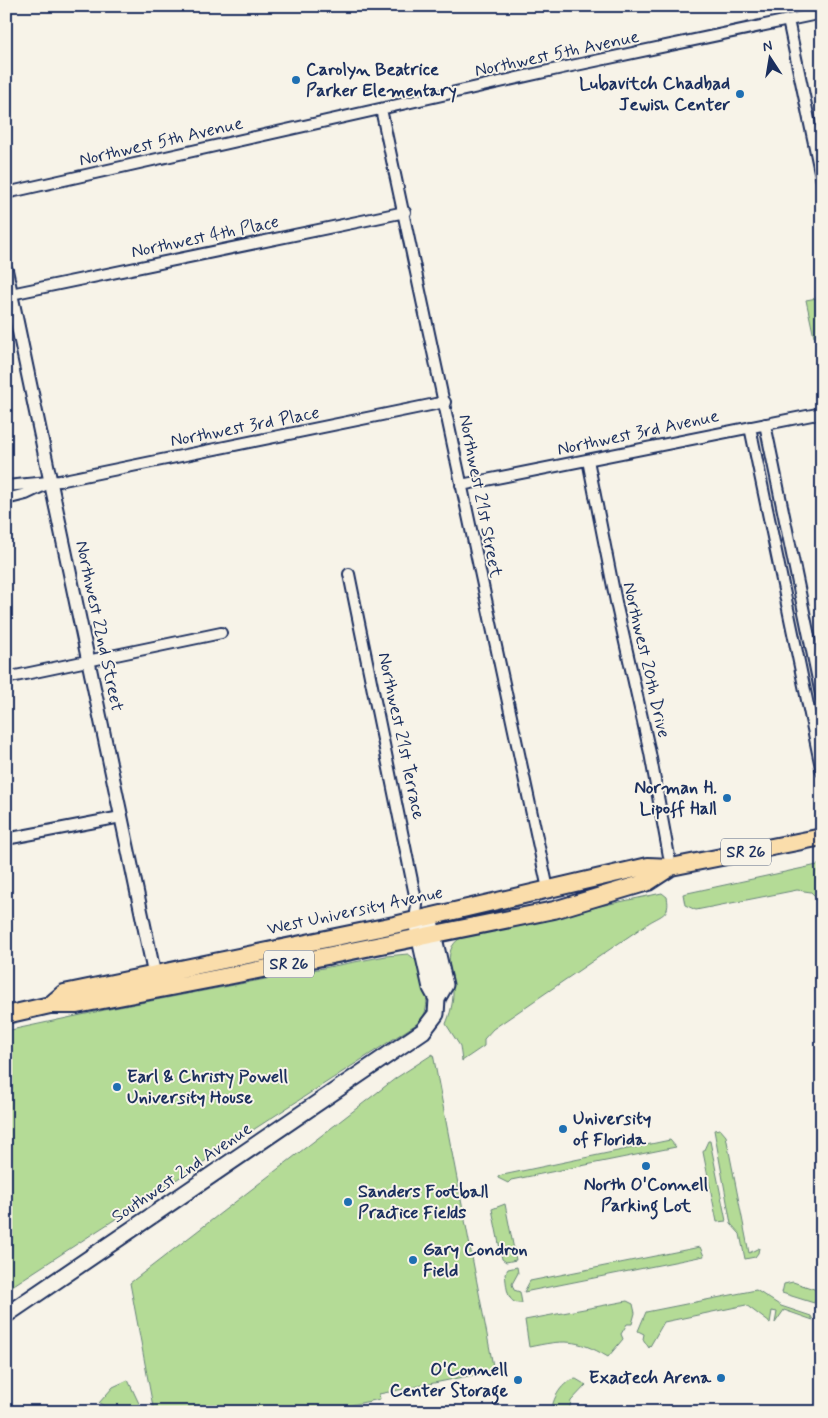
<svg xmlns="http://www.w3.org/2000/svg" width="828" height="1418" font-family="Mynerve,sans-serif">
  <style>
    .green { fill: #b4db96; stroke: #68857a }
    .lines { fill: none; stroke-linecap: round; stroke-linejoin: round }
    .minor-casing { stroke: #1b2f5e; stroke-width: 14 }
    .tertiary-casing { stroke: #1b2f5e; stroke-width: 16 }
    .secondary-casing { stroke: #1b2f5e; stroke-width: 19 }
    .primary-casing { stroke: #1b2f5e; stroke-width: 20 }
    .minor { stroke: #f7f3e8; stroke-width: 10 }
    .tertiary { stroke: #f7f3e8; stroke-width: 12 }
    .secondary { stroke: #f7f3e8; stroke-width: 15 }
    .primary { stroke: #faddab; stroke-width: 16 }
    .poi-dot { fill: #1f6fb2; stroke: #f7f3e8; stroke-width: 2 }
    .labels { text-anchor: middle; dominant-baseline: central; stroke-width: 4; stroke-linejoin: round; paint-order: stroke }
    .shield { fill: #f7f3e8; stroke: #5d6a87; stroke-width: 1 }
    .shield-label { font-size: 16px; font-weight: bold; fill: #1b2f5e }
    .street-label { font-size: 18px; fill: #1b2f5e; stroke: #f7f3e8 }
    .poi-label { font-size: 18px; font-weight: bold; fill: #1b2f5e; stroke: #f7f3e8; text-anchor: start }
  </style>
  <rect width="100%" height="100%" fill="#f7f3e8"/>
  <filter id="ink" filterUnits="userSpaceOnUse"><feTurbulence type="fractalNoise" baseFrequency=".02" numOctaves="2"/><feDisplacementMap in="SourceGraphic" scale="10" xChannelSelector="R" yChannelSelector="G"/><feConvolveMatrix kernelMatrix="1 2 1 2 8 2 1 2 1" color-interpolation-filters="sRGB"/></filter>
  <g filter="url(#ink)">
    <!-- green -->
    <path class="green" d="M822,297V336L814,337L806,300Z
      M822,864V903L811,892L797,890L696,910L685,905L683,894Z
      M662,893L667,897C671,916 660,915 647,924L493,1029L484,1039V1046L462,1061L460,1046L446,1024C450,1014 453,1004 453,993C452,968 438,943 472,933Z
      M408,954C424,963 429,992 426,1009C425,1015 421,1019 418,1023L6,1290V1031L114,1008L386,956Z
      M433,1054L494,1371L379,1394L380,1399L317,1412H154L130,1283L396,1078Z
      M720,1129L726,1136L749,1253L759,1248L758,1253L755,1257L745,1259L740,1234L731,1224L714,1130Z
      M670,1140L676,1147L511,1180L508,1183L498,1178V1176Z
      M708,1141H710L726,1221L717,1222L703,1152Z
      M505,1204L516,1260L506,1262L502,1259L492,1209Z
      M700,1247L704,1256L524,1292L530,1281Z
      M517,1267L518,1273L512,1284L514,1290L520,1292L522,1303C506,1305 507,1286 505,1274L508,1269Z
      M793,1282L820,1291L814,1303L782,1293L784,1284Z
      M756,1290L781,1306L811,1316L813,1320L784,1310L775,1323L777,1312L772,1311L770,1323L746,1305L664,1322L649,1348L643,1339L644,1334L638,1331L646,1312Z
      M627,1301L633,1304L635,1313L632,1324H627L621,1334L623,1339L608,1357C576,1338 563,1340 529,1347L525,1320Z
      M576,1379L586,1385L571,1401L569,1412H552C551,1400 563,1380 576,1379Z
      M128,1380L143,1412H115L99,1403L113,1387Z"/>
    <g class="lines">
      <!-- minor casing -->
      <g class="minor-casing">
        <path id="minor" d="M788,20L822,181
          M381,109L548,889
          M6,193L562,68L822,13
          M6,295L405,212
          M765,424L822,699
          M750,427L822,772
          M588,460L617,607L650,753L671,867
          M461,485L822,413
          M6,486L59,481L445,402
          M6,499L26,494L47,484
          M349,574L417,905L415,920
          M6,678L221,633
          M6,839L121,817"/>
      </g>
      <!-- tertiary casing -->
      <g class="tertiary-casing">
        <path id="tertiary" d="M6,270L156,982"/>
      </g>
      <!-- secondary casing -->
      <g class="secondary-casing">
        <path id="secondary" d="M417,926L431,988L437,999
          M6,1315L423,1031L436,1014L437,999L445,985L429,917"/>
      </g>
      <!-- primary casing -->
      <g class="primary-casing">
        <path id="primary" d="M50,1005L64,993L394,925L648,866L671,867L822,837
          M6,1015L50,1005H77L228,976L554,910L648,882L671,867"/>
      </g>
      <!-- minor -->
      <use href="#minor" class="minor"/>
      <!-- tertiary -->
      <use href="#tertiary" class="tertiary"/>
      <!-- secondary -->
      <use href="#secondary" class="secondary"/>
      <!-- primary -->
      <use href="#primary" class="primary"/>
    </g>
  </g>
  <!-- markers -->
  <g class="poi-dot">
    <circle cx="296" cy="80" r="5"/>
    <circle cx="740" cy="94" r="5"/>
    <circle cx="727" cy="798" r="5"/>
    <circle cx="117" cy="1087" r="5"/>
    <circle cx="563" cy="1129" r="5"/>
    <circle cx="646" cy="1166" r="5"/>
    <circle cx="348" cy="1202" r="5"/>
    <circle cx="413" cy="1260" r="5"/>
    <circle cx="721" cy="1378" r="5"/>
    <circle cx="518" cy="1380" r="5"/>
  </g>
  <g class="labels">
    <!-- shield labels -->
    <g class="shield">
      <rect x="721" y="838.5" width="50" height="27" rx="4"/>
      <rect x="264" y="950.5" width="50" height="27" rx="4"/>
    </g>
    <g class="shield-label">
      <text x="746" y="852">SR 26</text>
      <text x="289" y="964">SR 26</text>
    </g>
    <!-- street labels -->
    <g class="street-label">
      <text transform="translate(557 54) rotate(-12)">Northwest 5th Avenue</text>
      <text transform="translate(161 142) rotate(-13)">Northwest 5th Avenue</text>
      <text transform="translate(205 237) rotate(-12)">Northwest 4th Place</text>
      <text transform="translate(245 427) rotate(-11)">Northwest 3rd Place</text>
      <text transform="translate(638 433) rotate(-12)">Northwest 3rd Avenue</text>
      <text transform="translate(480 496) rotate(79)">Northwest 21st Street</text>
      <text transform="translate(99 626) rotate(78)">Northwest 22nd Street</text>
      <text transform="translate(646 660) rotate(77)">Northwest 20th Drive</text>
      <text transform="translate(401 736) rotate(78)">Northwest 21st Terrace</text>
      <text transform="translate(355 911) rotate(-12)">West University Avenue</text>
      <text transform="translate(182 1173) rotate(-34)">Southwest 2nd Avenue</text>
    </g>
    <!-- poi labels -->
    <g class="poi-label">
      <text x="306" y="70">Carolyn Beatrice<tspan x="306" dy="21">Parker Elementary</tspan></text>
      <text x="730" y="84" text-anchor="end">Lubavitch Chadbad<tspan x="730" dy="21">Jewish Center</tspan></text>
      <text x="717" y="788" text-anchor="end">Norman H.<tspan x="717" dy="21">Lipoff Hall</tspan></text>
      <text x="127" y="1077">Earl &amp; Christy Powell<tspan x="127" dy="21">University House</tspan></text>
      <text x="573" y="1119">University<tspan x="573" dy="21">of Florida</tspan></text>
      <text x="646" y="1185" text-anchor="middle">North O'Connell<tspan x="646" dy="21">Parking Lot</tspan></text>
      <text x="358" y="1192">Sanders Football<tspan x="358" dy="21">Practice Fields</tspan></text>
      <text x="423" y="1250">Gary Condron<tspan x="423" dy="21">Field</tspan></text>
      <text x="508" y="1370" text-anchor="end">O'Connell<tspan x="508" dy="21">Center Storage</tspan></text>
      <text x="711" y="1378" text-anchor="end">Exactech Arena</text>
    </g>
  </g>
  <!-- margin -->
  <rect width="828" height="1418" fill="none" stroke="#f7f3e8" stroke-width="25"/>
  <rect x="12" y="12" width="803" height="1393" fill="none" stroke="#1b2f5e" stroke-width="2" filter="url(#ink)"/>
  <!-- north arrow -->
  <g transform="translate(770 58) rotate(348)" stroke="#f7f3e8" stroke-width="4" paint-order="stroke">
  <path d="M0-4L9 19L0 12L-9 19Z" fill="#1b2f5e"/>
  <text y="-8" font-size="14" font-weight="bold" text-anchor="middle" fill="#1b2f5e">N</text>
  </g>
</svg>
